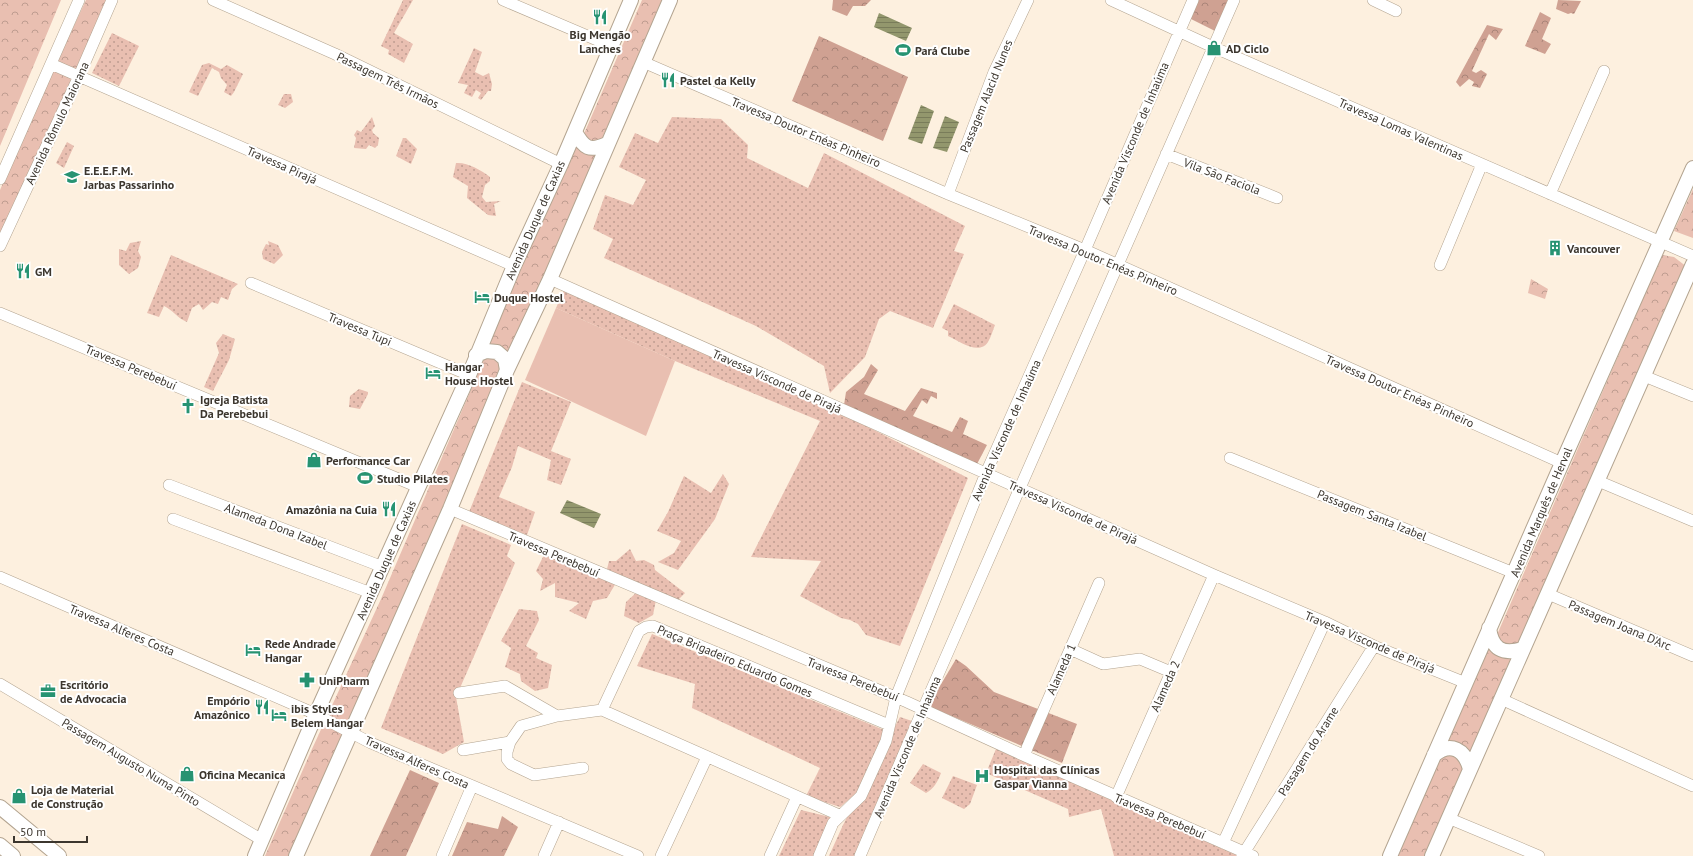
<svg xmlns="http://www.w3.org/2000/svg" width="1693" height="856" font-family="'PT Sans',sans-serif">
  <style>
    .grass { fill: url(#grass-dots) }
    .forest { fill: url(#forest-crowns) }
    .park { fill: url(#park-crowns) }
    .pitch { fill: #e9bfb1 }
    .water { fill: url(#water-rules) }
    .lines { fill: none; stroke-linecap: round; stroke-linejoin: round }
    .minor-casing { stroke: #b3a490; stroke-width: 12 }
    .major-casing { stroke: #b3a490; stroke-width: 16 }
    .minor { stroke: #fff; stroke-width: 11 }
    .major { stroke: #fff; stroke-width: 14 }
    .labels { text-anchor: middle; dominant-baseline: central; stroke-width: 4; stroke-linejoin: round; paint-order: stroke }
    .poi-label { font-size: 12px; font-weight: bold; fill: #3c362e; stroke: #fff; text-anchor: start }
    .street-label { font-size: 12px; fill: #3c362e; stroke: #fff }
  </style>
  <defs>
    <pattern id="grass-dots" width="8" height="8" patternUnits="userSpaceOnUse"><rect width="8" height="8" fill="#e9bfb1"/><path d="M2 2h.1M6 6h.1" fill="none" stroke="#be9c90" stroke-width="1.8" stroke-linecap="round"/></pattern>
    <pattern id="forest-crowns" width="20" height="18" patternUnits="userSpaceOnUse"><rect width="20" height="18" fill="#cfa192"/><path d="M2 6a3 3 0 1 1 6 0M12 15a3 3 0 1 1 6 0" fill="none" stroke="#a98478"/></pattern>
    <pattern id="park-crowns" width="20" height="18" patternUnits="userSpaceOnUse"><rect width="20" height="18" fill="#e9bfb1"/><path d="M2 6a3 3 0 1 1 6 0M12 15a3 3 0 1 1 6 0" fill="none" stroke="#be9c90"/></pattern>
    <pattern id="water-rules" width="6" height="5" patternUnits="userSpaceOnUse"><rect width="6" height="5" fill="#93976d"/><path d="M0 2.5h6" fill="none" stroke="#797c5a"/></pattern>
  </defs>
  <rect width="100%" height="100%" fill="#fdf0df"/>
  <!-- grass -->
  <path class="grass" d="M403,0H413L394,33L413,44L404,63L388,54L389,50L381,46Z
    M112,33L139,46L119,86L92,73Z
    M474,48L482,52L475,72L483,76L489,73L492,84L491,91H488L481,100L478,98L481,93L476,90L472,97L464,93L468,85L458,83Z
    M209,63L221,69L227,65L243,74L234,92L231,96L224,92L227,85L221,78L219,72L212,68L198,96L189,92L202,65Z
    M284,94H291L293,102L285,108L278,105Z
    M372,117L375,126L372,130L373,133L379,138L378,145L375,148L369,145L366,149L354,148L356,138L354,135L357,130L361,132Z
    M672,117L721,119L748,145L747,158L808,188L824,153L965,226L954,251L964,254L933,328L890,311L879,319L865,357L830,393L824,366L756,326L604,258L613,239L593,229L605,195L633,205L646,180L619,167L635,133L658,143Z
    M403,138H406L417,149L411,164L396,156Z
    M67,142L74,146L64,168L56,163Z
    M456,163C467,162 481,170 490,177V181L485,185L482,197L486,202L501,201L494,204L496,216L488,215L467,198L468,186L453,177Z
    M141,241L138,251L141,257L138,268L129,274L119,265V249L126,251L130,243Z
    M268,241L278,245L283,255L274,264L263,259L262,252L266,244L269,245Z
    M171,255L238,284L232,289L228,300L221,297L218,304L212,302L203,310L199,304L192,308L187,322C177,318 173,310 164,306L159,317L147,313Z
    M564,290L831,408L968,478L900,646L866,635L858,624L850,620L841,618L800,596L821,561L751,557L820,421L675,361L556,308Z
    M954,304L995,325C993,330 991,337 988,342C979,356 959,341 948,336V331L942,328Z
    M223,334L235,339L229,360L213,391L204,387L219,353L216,343Z
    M522,382L571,402L551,451L571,459L561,485L547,480L551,460L518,446L512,467L499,497L535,512L527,535L469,512Z
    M359,389L368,392V394L360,409L349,407L350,396Z
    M723,474L729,484L715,519L678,570L658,562L674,553L681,541L657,531L668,512L684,476L711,493Z
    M462,524L511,545L507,556L515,563L456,697L464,742L443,754L381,728Z
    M630,549L636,561L644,560L654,565L655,570L685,593L677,601L607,569L609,561H616Z
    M545,553L616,583L607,598L593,601L586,619L569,611L579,603L555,597V583L540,591L543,579L536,571Z
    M637,592L656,600L653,615L639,623L624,616L626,602Z
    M519,609L537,611L539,620L526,646L538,653L536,658L552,665L548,688L535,691L521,681L520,674L505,667L511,648L501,641Z
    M652,634L884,730L882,740L858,792L840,807L806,796L820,768L692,708L695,684L637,666Z
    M900,717L912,721L855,856H829L843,825Z
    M996,749L1239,856H1114L1101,809L1069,817L1068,809L986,773Z
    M923,764L941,773C938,781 934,789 926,793L910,783Z
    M953,776L977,785L970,804L964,809L942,798Z
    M801,810L830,817L814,856H779Z"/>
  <!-- forest -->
  <path class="forest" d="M833,0H871L865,6H853L847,16L832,10Z
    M1196,0H1231L1217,32L1189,18Z
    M1558,0L1581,1L1574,14L1571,13L1568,14L1556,9Z
    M1540,12L1551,18L1542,39L1551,44L1545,54L1525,46Z
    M1487,25L1503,29L1496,40L1489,34L1472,71L1476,73L1481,70L1487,74L1480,88L1472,86L1474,82L1469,79L1460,87L1456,82Z
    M819,36L908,77L883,141L792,101Z
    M871,364L878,370L864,394L905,411L921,388L937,393V399L931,396L927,404L922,400L913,416L952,432L960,417L968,421L963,434L987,445L977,464L844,405L846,392L864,377Z
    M956,659L966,666L994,692L1077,724L1062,763L928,706Z
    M410,770L439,783L406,856H370Z
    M502,816L518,827L504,856H452L467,822L498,829Z"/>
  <!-- park -->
  <path class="park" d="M0,0H61L0,146Z
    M86,0H108L0,239V190L35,109Z
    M642,0H664L601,141L593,146L583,136Z
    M576,142L599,153L507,358L484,348Z
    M1693,189V238L1674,231Z
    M1662,255L1674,257L1687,267L1522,642L1515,647L1502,646L1496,637Z
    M1531,279L1548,289L1545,299L1528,293Z
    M485,357L499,360L501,369L435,532L291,856H265L312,749L381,599Z
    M1490,642L1519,653L1471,758L1445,744Z
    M1454,752L1466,763L1428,856H1395L1438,755Z"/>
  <!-- pitch -->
  <path class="pitch" d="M556,308L675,361L646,436L525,380Z"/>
  <!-- water -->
  <path class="water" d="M879,13L912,28L906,41L874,27Z
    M921,105L934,111L922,144L908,139Z
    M945,116L959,122L947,152L933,148Z
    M567,500L601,514L594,528L560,513Z"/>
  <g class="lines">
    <!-- minor casing -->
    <g class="minor-casing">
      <path id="minor" d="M213,0L335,54L561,164
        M503,0L611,46
        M1111,0L1213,47L1693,256
        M1373,0L1396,11
        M643,62L948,194L1085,250L1562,463
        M51,64L514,266
        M1166,154L1277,198
        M0,179L79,0
        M948,194L994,72L1028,0
        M1550,194L1604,71
        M0,246L79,76L112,0
        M1440,265L1482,164
        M550,279L1214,575L1325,622L1374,646L1466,683
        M251,283L469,375
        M0,313L418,487
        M1644,376L1693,396
        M1230,458L1514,573
        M1598,481L1693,521
        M169,485L383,567
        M450,509L907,702L1025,756L1253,856
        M173,519L371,593
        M0,577L311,712L371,743L638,856
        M1548,594L1693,656
        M1070,649L1103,664L1140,659L1171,672
        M0,684L262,840
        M459,693L505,686L557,716L602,710
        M1501,699L1693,786
        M557,716L521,726L510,742L507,752V759L511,764L534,775L583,768
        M463,750L510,742
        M1025,756L1027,748L1099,583
        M1116,797L1214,575
        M839,815L602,710L639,631L646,627L653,626L889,725
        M1448,818L1539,856
        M1223,843L1325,622
        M442,856L472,786
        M544,856L559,822
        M661,856L707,757
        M770,856L797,797
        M819,856L833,823L861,796L886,741L896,697L986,473L1085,250L1193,0
        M860,856L923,709L1234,0
        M1242,856L1374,646"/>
    </g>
    <!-- major casing -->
    <g class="major-casing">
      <path id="major" d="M575,132C584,148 589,152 607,144
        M476,355L486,351L497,352L505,359L507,370
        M1489,628C1492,649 1502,655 1523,649
        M1434,755C1451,741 1465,750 1470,769
        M0,807L59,856
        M0,845L13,856
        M255,856L316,714L469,375L514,266L561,164L631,0
        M296,856L450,509L507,370L550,279L670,0
        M1390,856L1562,463L1693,168
        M1432,856L1693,264"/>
    </g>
    <!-- minor -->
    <use href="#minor" class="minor"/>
    <!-- major -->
    <use href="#major" class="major"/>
  </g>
  <!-- icons -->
  <defs>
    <g id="restaurant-bare" transform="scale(1.2)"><path d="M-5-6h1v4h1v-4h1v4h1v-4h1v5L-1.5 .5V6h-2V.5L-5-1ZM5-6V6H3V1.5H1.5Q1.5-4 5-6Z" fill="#279372" stroke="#fff" stroke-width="2.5" paint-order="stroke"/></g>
    <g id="shop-bare" transform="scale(1.2)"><path d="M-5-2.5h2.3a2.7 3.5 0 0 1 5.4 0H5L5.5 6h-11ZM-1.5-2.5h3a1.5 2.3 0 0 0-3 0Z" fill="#279372" stroke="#fff" stroke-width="2.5" paint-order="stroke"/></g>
    <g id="stadium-bare" transform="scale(1.2)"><path d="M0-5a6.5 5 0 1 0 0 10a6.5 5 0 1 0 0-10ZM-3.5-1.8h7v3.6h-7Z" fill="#279372" stroke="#fff" stroke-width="2.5" paint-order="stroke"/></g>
    <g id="school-bare" transform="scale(1.2)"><path d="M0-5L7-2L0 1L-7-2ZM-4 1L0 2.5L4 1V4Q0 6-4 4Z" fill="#279372" stroke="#fff" stroke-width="2.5" paint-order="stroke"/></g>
    <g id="building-bare" transform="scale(1.2)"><path d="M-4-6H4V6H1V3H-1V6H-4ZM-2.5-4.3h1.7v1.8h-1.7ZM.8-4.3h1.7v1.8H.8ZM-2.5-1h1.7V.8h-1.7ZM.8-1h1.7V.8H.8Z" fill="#279372" stroke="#fff" stroke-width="2.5" paint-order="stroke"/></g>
    <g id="hotel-bare" transform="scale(1.2)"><path d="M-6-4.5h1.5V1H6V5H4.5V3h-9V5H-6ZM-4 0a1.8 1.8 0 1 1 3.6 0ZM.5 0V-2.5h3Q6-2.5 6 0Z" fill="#279372" stroke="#fff" stroke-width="2.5" paint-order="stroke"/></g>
    <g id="church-bare" transform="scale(1.2)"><path d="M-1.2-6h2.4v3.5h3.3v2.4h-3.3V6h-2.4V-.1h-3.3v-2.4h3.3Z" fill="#279372" stroke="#fff" stroke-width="2.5" paint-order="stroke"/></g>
    <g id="pharmacy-bare" transform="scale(1.2)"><path d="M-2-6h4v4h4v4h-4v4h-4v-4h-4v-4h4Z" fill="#279372" stroke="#fff" stroke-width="2.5" paint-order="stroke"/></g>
    <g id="office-bare" transform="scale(1.2)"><path d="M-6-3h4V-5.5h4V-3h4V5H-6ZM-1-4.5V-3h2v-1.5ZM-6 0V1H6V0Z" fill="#279372" stroke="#fff" stroke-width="2.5" paint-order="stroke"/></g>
    <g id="hospital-bare" transform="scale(1.2)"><path d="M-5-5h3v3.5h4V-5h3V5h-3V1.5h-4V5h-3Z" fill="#279372" stroke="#fff" stroke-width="2.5" paint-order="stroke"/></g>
  </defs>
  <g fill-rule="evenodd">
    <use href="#restaurant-bare" x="600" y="17"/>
    <use href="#shop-bare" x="1214" y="48"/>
    <use href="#stadium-bare" x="903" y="50"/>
    <use href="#restaurant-bare" x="668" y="80"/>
    <use href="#school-bare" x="72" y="177"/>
    <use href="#building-bare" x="1555" y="248"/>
    <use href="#restaurant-bare" x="23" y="271"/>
    <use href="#hotel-bare" x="482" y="297"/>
    <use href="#hotel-bare" x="433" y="373"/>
    <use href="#church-bare" x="188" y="406"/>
    <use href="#shop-bare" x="314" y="460"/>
    <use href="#stadium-bare" x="365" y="478"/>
    <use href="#restaurant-bare" x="389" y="509"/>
    <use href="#hotel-bare" x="253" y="650"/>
    <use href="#pharmacy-bare" x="307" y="680"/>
    <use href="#office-bare" x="48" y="691"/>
    <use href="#restaurant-bare" x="262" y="707"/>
    <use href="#hotel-bare" x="279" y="715"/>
    <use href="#shop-bare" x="187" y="774"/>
    <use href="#hospital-bare" x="982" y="776"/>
    <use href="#shop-bare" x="19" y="796"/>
  </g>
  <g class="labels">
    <!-- poi labels -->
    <g class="poi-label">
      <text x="600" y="34" text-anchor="middle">Big Mengão<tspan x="600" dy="14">Lanches</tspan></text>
      <text x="1226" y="48">AD Ciclo</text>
      <text x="915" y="50">Pará Clube</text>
      <text x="680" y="80">Pastel da Kelly</text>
      <text x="84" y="170">E.E.E.F.M.<tspan x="84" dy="14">Jarbas Passarinho</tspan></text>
      <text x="1567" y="248">Vancouver</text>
      <text x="35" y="271">GM</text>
      <text x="494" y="297">Duque Hostel</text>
      <text x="445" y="366">Hangar<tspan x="445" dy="14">House Hostel</tspan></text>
      <text x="200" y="399">Igreja Batista<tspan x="200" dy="14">Da Perebebui</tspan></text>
      <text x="326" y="460">Performance Car</text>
      <text x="377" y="478">Studio Pilates</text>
      <text x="377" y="509" text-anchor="end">Amazônia na Cuia</text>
      <text x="265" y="643">Rede Andrade<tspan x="265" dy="14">Hangar</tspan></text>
      <text x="319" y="680">UniPharm</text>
      <text x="60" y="684">Escritório<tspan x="60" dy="14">de Advocacia</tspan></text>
      <text x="250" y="700" text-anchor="end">Empório<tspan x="250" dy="14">Amazônico</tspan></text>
      <text x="291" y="708">ibis Styles<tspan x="291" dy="14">Belem Hangar</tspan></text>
      <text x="994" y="769">Hospital das Clínicas<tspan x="994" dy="14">Gaspar Vianna</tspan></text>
      <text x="199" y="774">Oficina Mecanica</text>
      <text x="31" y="789">Loja de Material<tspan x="31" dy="14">de Construção</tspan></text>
    </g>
    <!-- street labels -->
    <g class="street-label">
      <text transform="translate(388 80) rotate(26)">Passagem Três Irmãos</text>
      <text transform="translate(986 96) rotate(-68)">Passagem Alacid Nunes</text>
      <text transform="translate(57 123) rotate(-65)">Avenida Rômulo Maiorana</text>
      <text transform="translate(1401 129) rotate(24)">Travessa Lomas Valentinas</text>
      <text transform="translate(806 132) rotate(23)">Travessa Doutor Enéas Pinheiro</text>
      <text transform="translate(1135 133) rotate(-67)">Avenida Visconde de Inhaúma</text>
      <text transform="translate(282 165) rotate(24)">Travessa Pirajá</text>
      <text transform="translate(1222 176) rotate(21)">Vila São Faciola</text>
      <text transform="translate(535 220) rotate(-66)">Avenida Duque de Caxias</text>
      <text transform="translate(1103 260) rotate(23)">Travessa Doutor Enéas Pinheiro</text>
      <text transform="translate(360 329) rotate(23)">Travessa Tupi</text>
      <text transform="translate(131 367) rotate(23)">Travessa Perebebuí</text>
      <text transform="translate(777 381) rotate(24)">Travessa Visconde de Pirajá</text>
      <text transform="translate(1400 391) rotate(24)">Travessa Doutor Enéas Pinheiro</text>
      <text transform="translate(1006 430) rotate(-66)">Avenida Visconde de Inhaúma</text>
      <text transform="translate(1073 512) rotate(24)">Travessa Visconde de Pirajá</text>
      <text transform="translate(1541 512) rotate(-67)">Avenida Marquês de Herval</text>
      <text transform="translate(1372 515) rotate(22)">Passagem Santa Izabel</text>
      <text transform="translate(276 526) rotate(21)">Alameda Dona Izabel</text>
      <text transform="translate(554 554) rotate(23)">Travessa Perebebuí</text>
      <text transform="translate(386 560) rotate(-66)">Avenida Duque de Caxias</text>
      <text transform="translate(1620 625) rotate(23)">Passagem Joana D'Arc</text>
      <text transform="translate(122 630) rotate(23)">Travessa Alferes Costa</text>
      <text transform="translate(1370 642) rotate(23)">Travessa Visconde de Pirajá</text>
      <text transform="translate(735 661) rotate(23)">Praça Brigadeiro Eduardo Gomes</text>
      <text transform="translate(1061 669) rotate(-66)">Alameda 1</text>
      <text transform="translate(853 679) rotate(22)">Travessa Perebebuí</text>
      <text transform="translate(1165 686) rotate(-66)">Alameda 2</text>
      <text transform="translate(907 747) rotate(-67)">Avenida Visconde de Inhaúma</text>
      <text transform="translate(1308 751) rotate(-58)">Passagem do Arame</text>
      <text transform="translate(131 762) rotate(31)">Passagem Augusto Numa Pinto</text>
      <text transform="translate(417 762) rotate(24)">Travessa Alferes Costa</text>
      <text transform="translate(1160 816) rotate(23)">Travessa Perebebuí</text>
    </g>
  </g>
  <!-- scale -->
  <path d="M14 836v6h73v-6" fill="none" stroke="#3c362e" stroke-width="2"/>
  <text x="20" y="836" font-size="12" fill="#3c362e" stroke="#ffffff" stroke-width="3" paint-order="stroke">50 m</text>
</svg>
